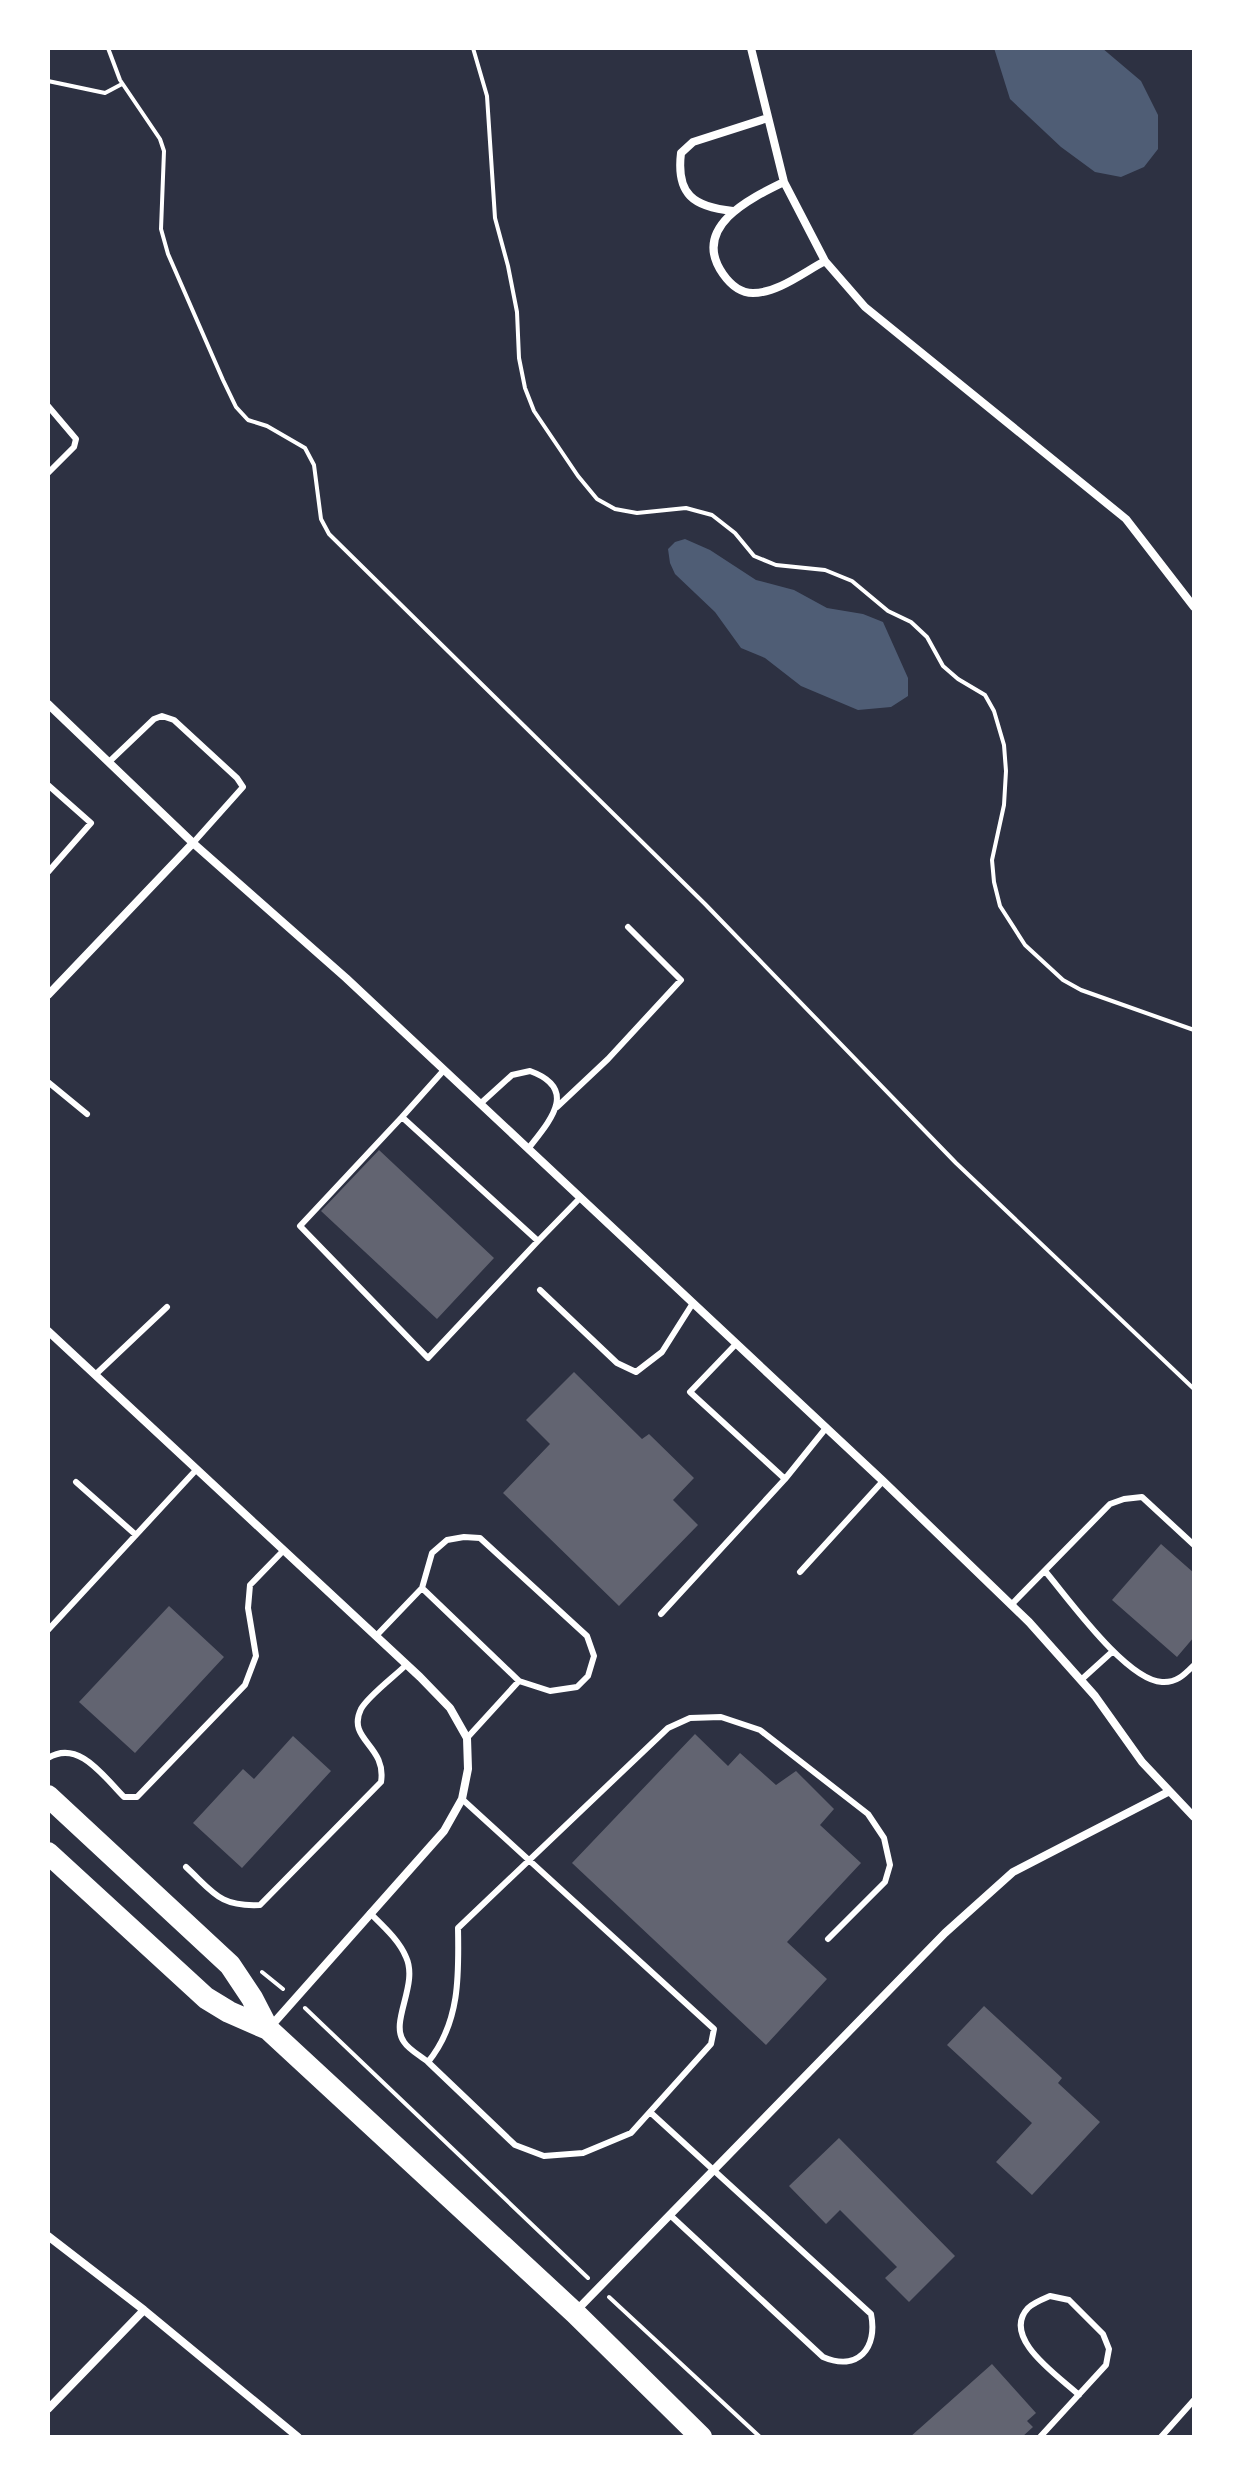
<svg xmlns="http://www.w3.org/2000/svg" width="1242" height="2485" font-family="Mulish,sans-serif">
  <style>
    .water { fill: #4f5d75 }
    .building { fill: #626471 }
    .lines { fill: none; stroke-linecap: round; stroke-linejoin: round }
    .path { stroke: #fff; stroke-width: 4 }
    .service { stroke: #fff; stroke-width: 6 }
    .minor { stroke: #fff; stroke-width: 8 }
    .trunk { stroke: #fff; stroke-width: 22 }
  </style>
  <rect width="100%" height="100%" fill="#2d3142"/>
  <!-- water -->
  <path class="water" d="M994,48H1102L1141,81L1158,115V149L1144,167L1121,177L1095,172L1061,147L1010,99Z
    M685,539L710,550L756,580L794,590L827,608L863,614L883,622L908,678V696L891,707L858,710L801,686L765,658L741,648L715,612L675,574L670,563L668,549L675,542Z"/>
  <!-- building -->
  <path class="building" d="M379,1150L494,1258L437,1319L321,1211Z
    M574,1372L642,1439L649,1434L694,1478L673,1500L698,1525L619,1606L503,1493L550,1444L526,1420Z
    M1161,1544L1194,1573V1637L1177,1657L1112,1600Z
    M169,1606L224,1657L135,1753L79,1702Z
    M695,1734L728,1766L740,1753L776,1785L796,1771L834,1809L820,1825L861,1863L787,1942L827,1979L766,2045L572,1863Z
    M293,1736L331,1771L242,1868L193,1823L243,1769L254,1779Z
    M984,2006L1062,2078L1058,2083L1100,2122L1032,2195L996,2162L1032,2123L947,2045Z
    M839,2138L955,2256L909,2302L885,2278L897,2267L840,2210L826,2224L789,2186Z
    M992,2364L1036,2413L1027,2421L1033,2427L1022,2437H910Z"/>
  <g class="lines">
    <!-- path -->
    <path class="path" d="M108,48L120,80L160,139L164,151L161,229L168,254L223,380L236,407L248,420L267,426L305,448L314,465L321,519L329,534L705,904L956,1163L1194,1389
      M473,48L487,96L495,218L508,266L517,312L519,358L525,388L534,411L578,476L597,499L615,509L637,513L686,508L712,515L735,533L754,556L776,565L825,570L852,581L888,611L911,622L927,637L943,666L958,679L985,695L994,711L1004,745L1006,771L1004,805L992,860L994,882L1000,906L1025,945L1063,980L1081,990L1194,1030
      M48,81L105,93L122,84
      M262,1972L283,1989
      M305,2008L588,2278
      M609,2297L760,2437"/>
    <!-- service -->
    <path class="service" d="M48,406L76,439L74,447L48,473
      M109,762L154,719L162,716L174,720L237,778L243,787L193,843
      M48,785L91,823L48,872
      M444,1070L402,1117L538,1241L580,1198
      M48,1082L87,1114
      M480,1104L512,1075L530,1071C580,1089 549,1122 528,1149
      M557,1107L608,1059L681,980L628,927
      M402,1117L300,1226L428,1358L538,1241
      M540,1290L617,1363L636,1372L662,1352L693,1303
      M95,1375L167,1307
      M785,1479L826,1428
      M76,1482L136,1535
      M1045,1571C1068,1598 1126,1680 1162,1682C1177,1683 1185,1674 1194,1665
      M800,1572L883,1481
      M1011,1605L1110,1504L1124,1499L1142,1497L1194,1545
      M661,1614L785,1479L690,1392L736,1344
      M48,1630L196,1470
      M376,1636L422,1588L432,1553L447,1540L464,1537L480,1538L587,1636L594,1656L588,1676L577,1687L550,1691L519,1681L422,1588
      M1081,1680L1113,1651
      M467,1738L519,1681
      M48,1758C79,1739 104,1777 124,1797H137L245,1685L256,1656L248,1608L250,1585L283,1551
      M462,1799L714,2029L711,2044L631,2133L583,2153L544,2156L515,2145L428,2062C460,2023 459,1975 458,1928L668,1728L690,1718L721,1717L760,1730L868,1814L884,1838L890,1865L885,1882L828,1939
      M186,1867C214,1893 220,1907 260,1905L381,1782C387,1745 346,1740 361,1709C368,1696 395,1676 406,1665
      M370,1913C383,1926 399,1940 406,1957C419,1985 389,2022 404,2042C409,2050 421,2056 428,2062
      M650,2112L871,2314C878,2348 858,2372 823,2357L670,2215
      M1040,2437L1106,2365L1109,2349L1103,2334L1069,2300L1050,2296C1043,2299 1033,2303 1028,2308C1000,2338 1060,2377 1079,2395
      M1161,2437L1194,2400"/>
    <!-- minor -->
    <path class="minor" d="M751,48L784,182L825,261L865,307L1126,519L1194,607
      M784,182C751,198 690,227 723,274C730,284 739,293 753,293C778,293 804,272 825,261
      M733,211C693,207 676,194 681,153L693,142L768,118
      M48,704L193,843L346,978L883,1481L1029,1622L1095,1696L1142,1762L1194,1817
      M48,995L193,843
      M48,1331L420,1677L450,1708L467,1738L468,1769L462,1799L444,1831L271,2026
      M48,2236L144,2310L298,2437
      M575,2312L945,1933L1013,1872L1168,1792
      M48,2409L144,2310"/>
    <!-- trunk -->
    <path class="trunk" d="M48,1796L230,1965L252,1998L268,2029
      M48,1853L206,1998L229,2012L268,2029L575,2313L701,2437"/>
  </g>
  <!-- border -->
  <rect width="1242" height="2485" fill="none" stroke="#ffffff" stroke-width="100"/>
</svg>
